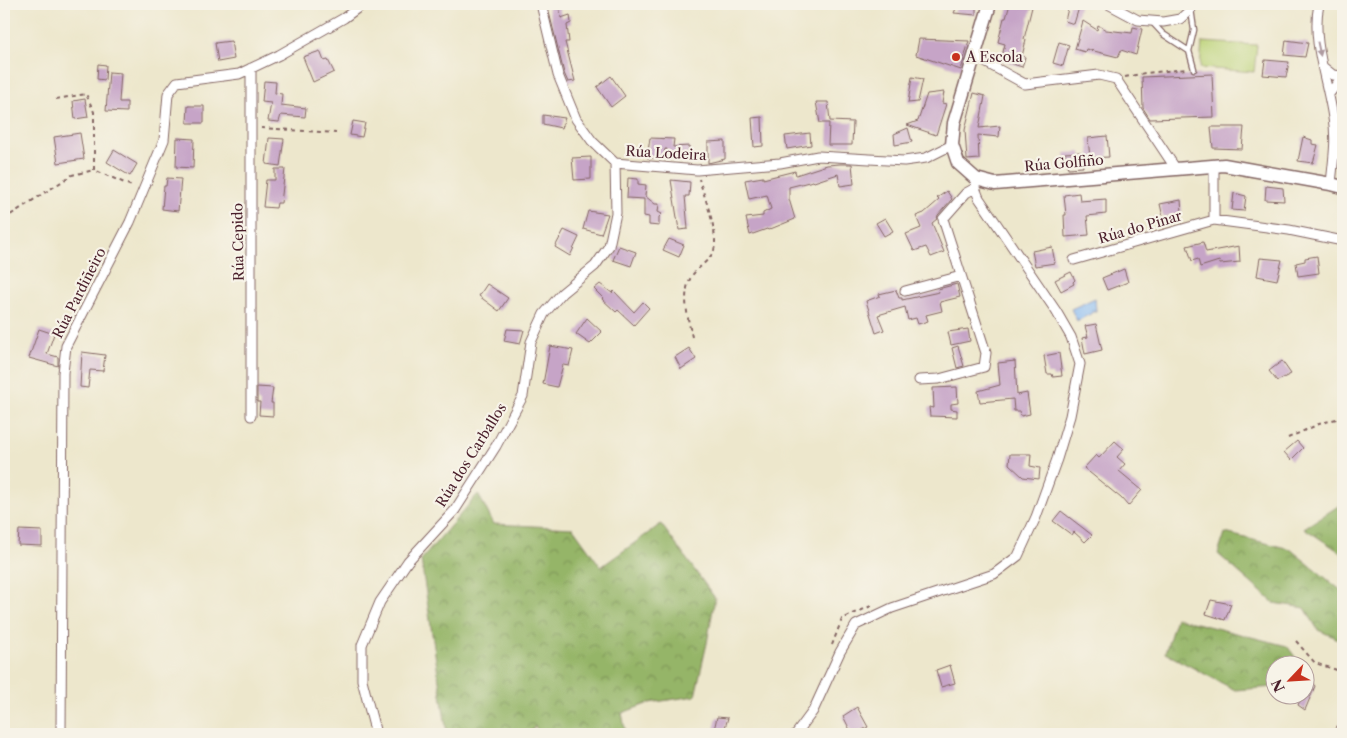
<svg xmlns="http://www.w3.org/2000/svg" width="1347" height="738" font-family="'Libre Caslon Text',serif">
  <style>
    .forest { fill: url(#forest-crowns); stroke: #706a4a }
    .park { fill: #bcd378; stroke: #837952 }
    .water { fill: url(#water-ripples); stroke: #686c8f }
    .building { fill: #c6a4c7 }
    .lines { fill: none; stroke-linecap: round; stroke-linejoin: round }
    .service-casing { stroke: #836563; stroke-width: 7 }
    .minor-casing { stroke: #836563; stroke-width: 11 }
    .secondary-casing { stroke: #836563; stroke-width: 15 }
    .path { stroke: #836563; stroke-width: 2; stroke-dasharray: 4 4; stroke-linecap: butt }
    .service { stroke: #fff; stroke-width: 4.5 }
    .minor { stroke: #fff; stroke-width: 9 }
    .secondary { stroke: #fff; stroke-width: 12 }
    .oneway { fill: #ae9aa0 }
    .poi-dot { fill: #c8321e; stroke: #f7f3e8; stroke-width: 2 }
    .labels { text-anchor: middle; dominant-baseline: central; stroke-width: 4.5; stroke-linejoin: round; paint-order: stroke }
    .poi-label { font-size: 14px; fill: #4a1f2b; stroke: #f7f3e8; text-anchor: start }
    .street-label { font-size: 14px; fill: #4a1f2b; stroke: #f7f3e8 }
  </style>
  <defs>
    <pattern id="forest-crowns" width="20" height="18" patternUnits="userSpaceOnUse" patternTransform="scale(1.25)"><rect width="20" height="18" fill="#95b568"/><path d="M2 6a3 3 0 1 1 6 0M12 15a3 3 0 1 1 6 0" fill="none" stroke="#7c9356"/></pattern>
    <pattern id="water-ripples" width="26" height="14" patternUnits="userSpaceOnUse" patternTransform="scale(1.25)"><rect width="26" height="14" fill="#85b9f3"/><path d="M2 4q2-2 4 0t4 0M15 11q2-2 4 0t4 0" fill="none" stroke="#6f96c5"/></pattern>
  </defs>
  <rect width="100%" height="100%" fill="#f7f3e8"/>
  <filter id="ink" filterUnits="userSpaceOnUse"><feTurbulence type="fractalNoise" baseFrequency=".02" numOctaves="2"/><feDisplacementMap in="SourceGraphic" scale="10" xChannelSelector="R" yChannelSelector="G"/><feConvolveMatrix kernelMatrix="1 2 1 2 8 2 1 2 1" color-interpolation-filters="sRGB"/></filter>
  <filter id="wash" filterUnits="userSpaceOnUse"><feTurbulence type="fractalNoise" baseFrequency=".0096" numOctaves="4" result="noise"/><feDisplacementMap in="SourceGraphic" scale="20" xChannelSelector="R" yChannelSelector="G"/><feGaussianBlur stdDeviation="1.12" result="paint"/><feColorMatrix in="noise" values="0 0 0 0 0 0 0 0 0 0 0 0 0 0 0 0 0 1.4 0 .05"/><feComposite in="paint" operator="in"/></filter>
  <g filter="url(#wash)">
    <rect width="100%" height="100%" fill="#ede7cc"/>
    <!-- forest -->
    <path class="forest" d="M478,494L494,524L573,528L601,567L661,524L715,598L707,643L695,696L649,703L622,713L626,734H540L535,726L529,734H447L421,560Z
      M1343,503V554L1304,528Z
      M1225,533L1290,549L1343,592V641L1318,630L1305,608L1274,603L1218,554Z
      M1176,618L1287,646L1301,665L1274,666V687L1235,690L1165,653Z"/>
    <!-- park -->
    <path class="park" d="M1202,42L1257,45L1254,72L1200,68Z"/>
    <!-- water -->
    <path class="water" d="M1095,298L1096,311L1077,321L1071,309Z"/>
    <g id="blocks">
      <!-- building -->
      <path class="building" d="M547,4H559L561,18L570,15L571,23L567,25L569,42H565L575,81L568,82L564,73Z
        M958,4H976V15L954,13Z
        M1010,4H1020L1032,7L1024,39L1026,40L1022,56L1025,57L1022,67L1001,60L1005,44L998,42L1004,18H1006Z
        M1069,4H1080L1074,24L1065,21Z
        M1083,21L1097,30L1098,25L1106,30L1132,33L1133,27L1142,29L1136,55L1121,50L1118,57L1086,49L1085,52L1075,49Z
        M919,39L969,41L961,70L916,55Z
        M1286,40L1308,43L1305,57L1284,55Z
        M231,41L234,59L218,62L215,43Z
        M1059,42L1069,45L1063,66L1053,63Z
        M320,51L324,61L328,60L334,72L313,82L303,57Z
        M1265,60L1289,62L1286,77L1263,75Z
        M98,64L106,65L105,80L97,79Z
        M109,72L121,73L119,102H127V112L106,111Z
        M1212,74L1214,117L1150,119L1143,108L1142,77Z
        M611,76L625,96L611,107L597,87Z
        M912,77L923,79L918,102L908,103Z
        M264,81L276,82L275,93L282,94L281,105L306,108L305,117L281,115L279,122L268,121L271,103L262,102Z
        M944,92L942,103L946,104L936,135L907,125L918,121L927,94Z
        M974,93L985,96L979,128L1000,126L999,137L978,135L979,159L967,160L965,130Z
        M85,99L88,117L75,119L73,101Z
        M816,102H828L830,121L853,122L852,145H828L829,123H820Z
        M188,106H204V123H187Z
        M543,115L565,118L561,128L543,124Z
        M762,117L763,146L754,147L752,118Z
        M353,121L365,123L362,137L350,135Z
        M1211,127H1244L1242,149L1213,148Z
        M908,128L912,142L895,145L894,134Z
        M80,133L84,159L58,163L54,137Z
        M810,133L811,145L787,149L785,136Z
        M1107,136L1109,157L1090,158L1088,138Z
        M1303,137L1312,140V144L1318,145L1313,163L1298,161Z
        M177,138L194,139L193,168L176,167Z
        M269,138L284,139L280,166L266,164Z
        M650,138L674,139L673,147L689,146L690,159L668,158L667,149H665L664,158H647Z
        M725,141V159L708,163V142Z
        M114,150L137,164L130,176L107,162Z
        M1081,152L1083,167L1068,168L1065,153Z
        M591,157V179L574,180L572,158Z
        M840,164H852L854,184L840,186L838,174L814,182L813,181L789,187V199L795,219L768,230L767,229L750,235L746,218L763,216V213L771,209L767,195L749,199L745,180L763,177V179L795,171L796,175L827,165Z
        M275,169H285L281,203H277L276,208L263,207L266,180H275Z
        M167,178L181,179L178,211L162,209L164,186H166Z
        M628,178L638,179V184L646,185L645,196L655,204H659L658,212L662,214L659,217V226L649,225V217L644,216V199L627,198Z
        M671,180L690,182L689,196H685L688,229L679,230Z
        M1266,186L1283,188L1284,201L1265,200Z
        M947,191L952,199L938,215L937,219L932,223L944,252L931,257L926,247L914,251L906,234L921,228L916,216L924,213L939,200L937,198Z
        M1079,193L1080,201L1106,199V214L1087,216L1089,235L1065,237L1064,215H1066L1064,195Z
        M1234,193L1246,196L1244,211L1232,210Z
        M1181,200L1182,212L1163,217L1160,204Z
        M588,211L608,214L601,234L583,229Z
        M885,218L893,231L884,236L876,223Z
        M564,230L579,237L570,256L555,247Z
        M669,239L684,245L679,257L663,250Z
        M1203,242L1206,252L1239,246L1240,262L1220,264L1219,261L1200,267L1198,259L1192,261L1187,246Z
        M619,246L636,252L631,266L613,260Z
        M1052,247L1055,263L1035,266L1032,251Z
        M1317,256L1319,273L1298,276L1296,263L1305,261V258Z
        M1260,258L1282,260L1277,280L1257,276Z
        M1124,269L1128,282L1107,290L1102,278Z
        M1071,272L1075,280L1073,282L1074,284L1061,291L1055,280Z
        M487,284L508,298L499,311L479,296Z
        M600,284L612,293L614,291L634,312L643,302L649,308L634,325L618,310L616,312L602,299L603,298L594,289Z
        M957,284L960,297L940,302L942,311L926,315L928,321L918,324L916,318L908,320L905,307L878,315L884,330L876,333L866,301L880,296L879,294L896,290L899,298H902V300L939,292L938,289Z
        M587,318L602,332L590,344L576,334Z
        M1096,324L1102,350L1085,354L1082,338L1088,337L1085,326Z
        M39,329L54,334L47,354L58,357V366L29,358Z
        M507,329L524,330L520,344L504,341Z
        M968,329L970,341L951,345L948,332Z
        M550,346L573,350L569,366L563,365L557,387L543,384Z
        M958,346L964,366L957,368L952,348Z
        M689,348L696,359L681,369L675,357Z
        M82,352L105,355L103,371L90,370L88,388L80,387Z
        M1059,353L1062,376L1053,377L1052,374H1047L1044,356Z
        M1015,361L1017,395L1027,393L1030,414L1021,416L1020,411H1014L1013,399L980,402L978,391L1000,385L998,363Z
        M1282,361L1291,374L1277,381L1269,371Z
        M257,387L273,388L271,403H273V416L259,415L260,402H257Z
        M957,387L958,403L951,404V409L957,410V417L930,416L929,407L934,408L933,388Z
        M1115,441L1124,449L1117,457L1125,464L1119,471L1142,490L1128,506L1121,498L1084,468L1096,455L1099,458Z
        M1297,441L1303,448L1291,460L1284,452Z
        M1010,454H1031L1030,466L1040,468L1039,479L1023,477L1009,464Z
        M1061,511L1092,535L1085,542L1074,532L1072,535L1053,521Z
        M19,530L42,531V546L18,545Z
        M1211,600L1231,604L1225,620L1206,614Z
        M950,665L955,683L941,687L936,670Z
        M1309,679L1315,686L1305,710L1298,705L1302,696H1304V691Z
        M857,707L868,727L855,734H852L843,716Z
        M717,717L728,718L723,734H713Z"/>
    </g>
  </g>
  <g filter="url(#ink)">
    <use href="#blocks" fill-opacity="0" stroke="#836563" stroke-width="1"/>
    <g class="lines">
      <!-- service casing -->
      <g class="service-casing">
        <path id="service" d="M1152,22L1163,34L1189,51L1194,69
          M1189,51L1194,30L1191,9"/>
      </g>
      <!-- minor casing -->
      <g class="minor-casing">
        <path id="minor" d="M541,4L558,75L576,119L592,141L615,163L697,170L780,163L818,156L904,161L926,158L952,145
          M1108,4L1138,20L1163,22L1180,19L1191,9L1192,4
          M1319,4C1311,42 1328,81 1333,118C1337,140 1333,162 1331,184
          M974,56L1025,84L1099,75L1116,79L1176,169
          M1323,67L1333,75L1343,76
          M251,68V416
          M1329,94L1343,76
          M1214,166V220
          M1074,260L1214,220L1289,230L1343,241
          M905,291L961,276
          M919,380L939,379L984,367L986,353L943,219L966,193L975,188
          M61,734L63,373L66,346L130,222L164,140L168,94L177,82L239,74L279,55L344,18L363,4
          M376,734L362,680V645L380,602L408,561L455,510L496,446L523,396L531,342L544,314L562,293L595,266L609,246L616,213L615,163
          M796,734L813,711L840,652L856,625L892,608L994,574L1018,556L1036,517L1057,459L1070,416L1080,364L1071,337L1056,311L979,198L975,188L976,179
          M1337,734L1343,727"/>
      </g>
      <!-- secondary casing -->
      <g class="secondary-casing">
        <path id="secondary" d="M990,4L954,123L952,145L958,163L976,179L995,184L1224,165L1331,184L1343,187"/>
      </g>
      <!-- path -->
      <path class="path" d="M1125,77L1145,73L1187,69
        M56,99L86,94L94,112V170L134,187
        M261,128L336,133
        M4,219L72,175L94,170
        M692,337C688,319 680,289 694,273C699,267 711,259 714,250C719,233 704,196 699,179
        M1288,438L1319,424L1343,417
        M1296,641L1315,663L1343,672
        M832,645L842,619L871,606"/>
      <!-- service -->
      <use href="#service" class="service"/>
      <!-- minor -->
      <use href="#minor" class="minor"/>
      <!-- secondary -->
      <use href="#secondary" class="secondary"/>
    </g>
    <!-- one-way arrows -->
    <defs><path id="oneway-solid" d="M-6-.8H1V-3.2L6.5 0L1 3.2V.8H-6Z" transform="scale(1.25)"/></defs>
    <use class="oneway" href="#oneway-solid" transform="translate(1319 49) rotate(78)"/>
  </g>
  <!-- markers -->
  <circle class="poi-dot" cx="956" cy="57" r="5"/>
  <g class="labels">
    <!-- poi labels -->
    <g class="poi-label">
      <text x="966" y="57">A Escola</text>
    </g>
    <!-- street labels -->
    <g class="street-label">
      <text transform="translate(666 153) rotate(3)">Rúa Lodeira</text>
      <text transform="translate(1064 163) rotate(-5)">Rúa Golfiño</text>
      <text transform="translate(1140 227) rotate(-16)">Rúa do Pinar</text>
      <text transform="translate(238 242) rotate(-91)">Rúa Cepido</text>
      <text transform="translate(79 293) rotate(-63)">Rúa Pardiñeiro</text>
      <text transform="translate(471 455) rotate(-58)">Rúa dos Carballos</text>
    </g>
  </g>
  <!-- margin -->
  <rect width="1347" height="738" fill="none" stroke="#f7f3e8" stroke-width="20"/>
  <!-- north arrow -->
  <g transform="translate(1290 680) rotate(245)"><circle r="24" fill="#f7f3e8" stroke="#b29e9c"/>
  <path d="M0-4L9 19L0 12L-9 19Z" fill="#c8321e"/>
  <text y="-8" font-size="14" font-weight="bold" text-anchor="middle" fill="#4a1f2b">N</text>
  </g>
</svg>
